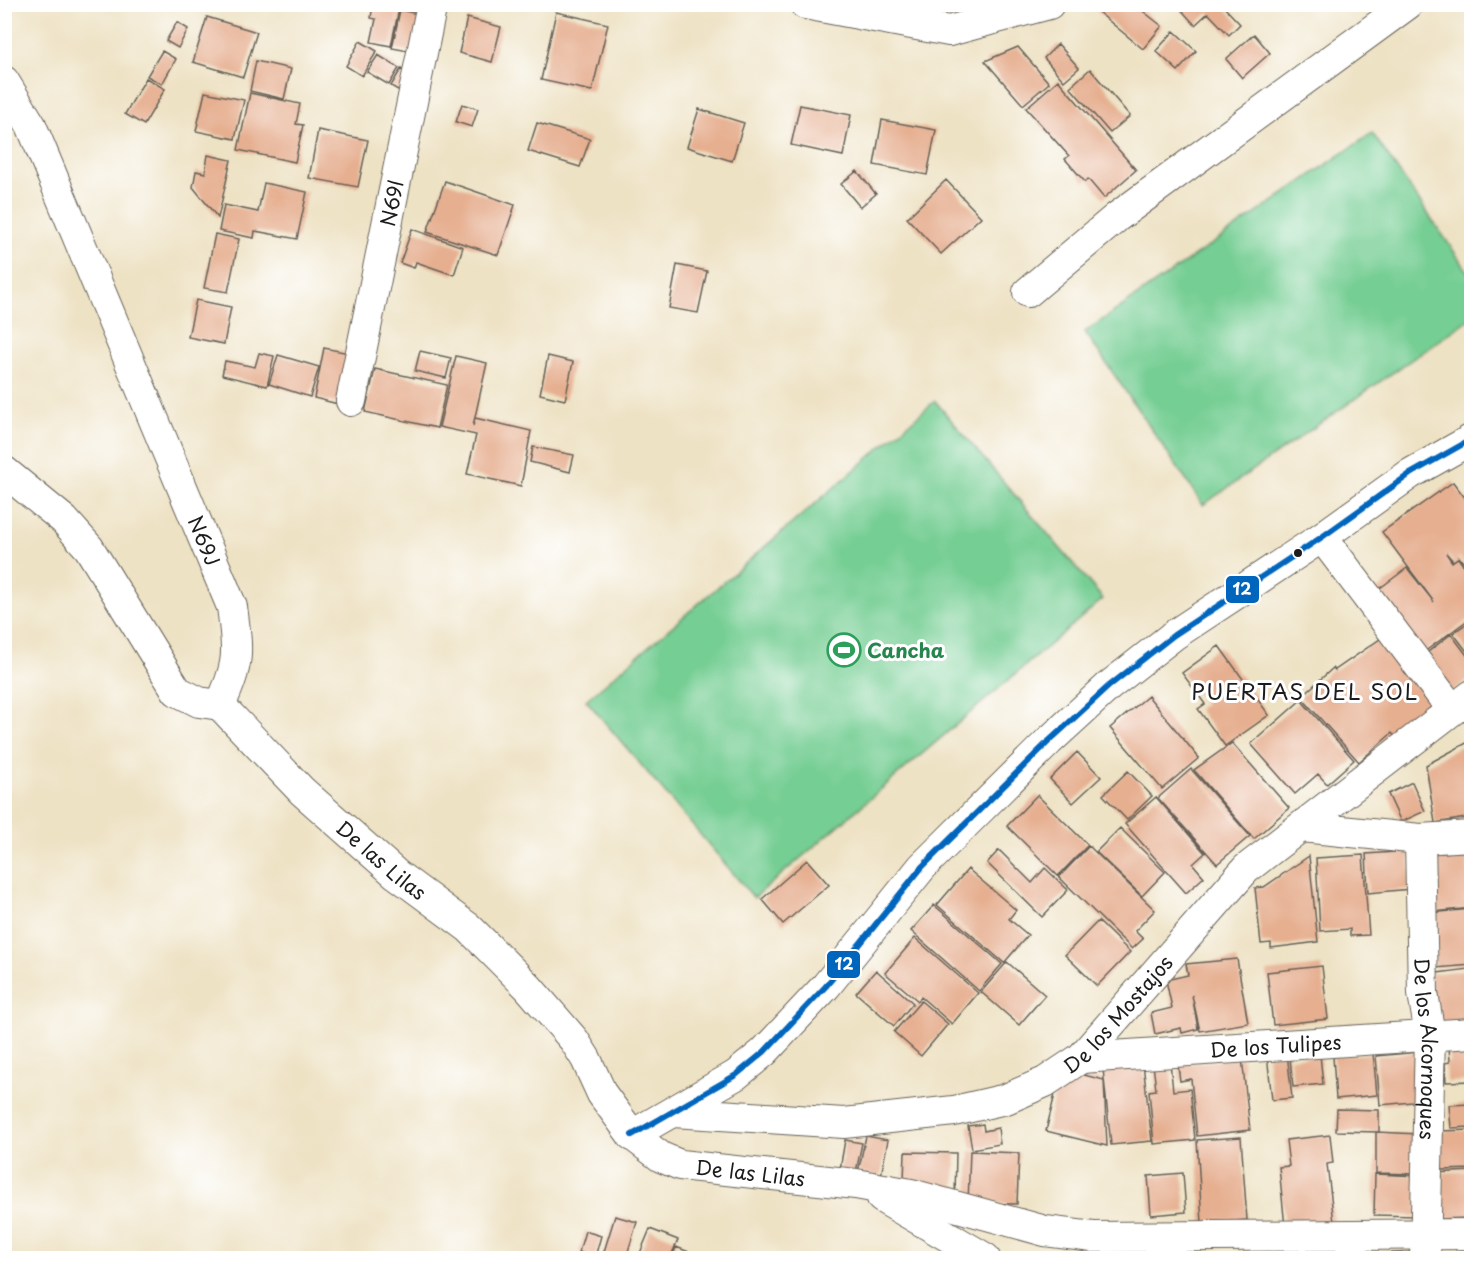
<svg xmlns="http://www.w3.org/2000/svg" width="1476" height="1263" font-family="'Playpen Sans',sans-serif">
  <style>
    .green { fill: #75ce93; stroke: #487558; stroke-width: 1.5 }
    .building { fill: #e6af90 }
    .lines { fill: none; stroke-linecap: round; stroke-linejoin: round }
    .minor-casing { stroke: #666157; stroke-width: 32 }
    .minor { stroke: #fff; stroke-width: 30 }
    .bus-1-casing { stroke: #fff; stroke-width: 10 }
    .bus-1 { stroke: #0065bd; stroke-width: 6 }
    .bus-dot { fill: #1c1c1c; stroke: #fff; stroke-width: 2 }
    .labels { text-anchor: middle; dominant-baseline: central; stroke-width: 6; stroke-linejoin: round; paint-order: stroke }
    .street-label { font-size: 20px; fill: #1c1c1c; stroke: #fff }
    .leisure-label { font-size: 20px; font-weight: bold; fill: #27864d; stroke: #fff; text-anchor: start }
    .quarter-label { font-size: 22px; letter-spacing: 1.5px; fill: #1c1c1c; stroke: #fff }
    .line-badge { stroke: #fff; stroke-width: 2 }
    .badge-label { font-size: 16px; text-anchor: middle; font-weight: bold; fill: #fff }
  </style>
  <rect width="100%" height="100%" fill="#fff"/>
  <filter id="ink" filterUnits="userSpaceOnUse"><feTurbulence type="fractalNoise" baseFrequency=".0167" numOctaves="2"/><feDisplacementMap in="SourceGraphic" scale="12" xChannelSelector="R" yChannelSelector="G"/><feConvolveMatrix kernelMatrix="1 2 1 2 8 2 1 2 1" color-interpolation-filters="sRGB"/></filter>
  <filter id="wash" filterUnits="userSpaceOnUse"><feTurbulence type="fractalNoise" baseFrequency=".008" numOctaves="4" result="noise"/><feDisplacementMap in="SourceGraphic" scale="24" xChannelSelector="R" yChannelSelector="G"/><feGaussianBlur stdDeviation="1.35" result="paint"/><feColorMatrix in="noise" values="0 0 0 0 0 0 0 0 0 0 0 0 0 0 0 0 0 1.4 0 .05"/><feComposite in="paint" operator="in"/></filter>
  <g filter="url(#wash)">
    <rect width="100%" height="100%" fill="#eee2c4"/>
    <!-- green -->
    <path class="green" d="M1372,133L1471,276V318L1203,505L1085,332Z
      M935,401L1103,599L754,898L586,700Z"/>
    <g id="blocks">
      <!-- building -->
      <path class="building" d="M373,4H400L391,46L371,42L376,19L371,18Z
        M450,4H467L466,12L449,9Z
        M1176,4H1221L1240,24L1229,35L1208,13L1195,25Z
        M1094,5H1135L1162,26L1143,49L1092,7Z
        M400,10L427,16L419,53L392,48Z
        M556,12L608,24L592,91L541,80Z
        M207,17L257,32L243,77L193,62Z
        M467,18L501,27L492,62L459,53Z
        M177,22L188,29L178,48L166,41Z
        M1174,31L1196,51L1178,71L1156,51Z
        M1254,34L1270,53L1242,78L1226,59Z
        M360,41L377,51L362,76L346,66Z
        M1058,44L1079,68L1064,81L1044,58Z
        M1018,47L1049,83L1023,105L985,61Z
        M162,51L176,59L162,84L147,76Z
        M378,55L399,68L389,85L367,72Z
        M256,61L291,69L284,99L250,91Z
        M401,69L413,76L403,93L391,86Z
        M1090,69L1130,116L1110,133L1070,87Z
        M146,78L165,89L144,125L125,114Z
        M1058,80L1136,170L1104,198L1088,179L1085,182L1065,159L1069,156L1026,108Z
        M205,92L244,100L235,139L196,131Z
        M250,93L300,104L296,124L303,125L295,162L238,150Z
        M462,104L478,109L472,127L456,122Z
        M800,105L851,115L843,156L791,145Z
        M699,109L744,123L732,161L687,147Z
        M882,120L936,130L927,175L874,165Z
        M537,123L590,139L580,167L528,151Z
        M318,130L368,140L358,187L309,178Z
        M208,155L231,160L218,218L193,187L196,171L205,173Z
        M857,171L876,194L860,207L841,184Z
        M946,180L981,217L941,254L907,218Z
        M445,181L515,205L498,255L427,232Z
        M264,183L307,192L297,239L255,231L254,238L219,231L224,205L258,212Z
        M412,229L463,247L454,275L416,262L414,268L400,263Z
        M215,234L239,239L228,292L204,288Z
        M677,265L707,271L698,313L669,308Z
        M196,300L231,307L224,344L188,337Z
        M324,348L354,354L342,405L314,398Z
        M420,351L451,358L446,378L415,371Z
        M259,353L274,356L267,386L222,375L225,361L255,367Z
        M278,355L319,367L310,397L269,384Z
        M456,356L487,363L473,426L475,418L531,431L521,486L467,474L476,435L439,427Z
        M548,356L573,362L565,400L540,394Z
        M375,369L447,385L437,428L365,412Z
        M533,447L574,455L570,472L530,462Z
        M1453,482L1472,507V574L1459,557L1453,561L1446,553L1452,562L1458,558L1470,575L1472,617L1424,652L1372,594L1407,568L1434,602L1382,532Z
        M1472,620V658L1453,633Z
        M1451,634L1472,662V677L1450,693L1423,656Z
        M1383,637L1439,700L1396,738L1392,733L1359,762L1301,697L1333,668L1335,670Z
        M1219,646L1269,715L1225,746L1198,709L1205,704L1182,673Z
        M1148,696L1199,758L1162,789L1110,728Z
        M1301,700L1354,760L1327,784L1318,774L1295,794L1251,744Z
        M1472,740V817L1435,823L1426,765Z
        M1232,743L1289,808L1254,839L1194,770Z
        M1077,752L1101,777L1073,803L1050,779Z
        M1191,769L1250,836L1217,864L1158,798Z
        M1128,771L1152,796L1127,820L1103,795Z
        M1412,782L1425,811L1401,822L1388,794Z
        M1037,795L1088,845L1058,876L1007,826Z
        M1156,797L1205,853L1193,864L1204,877L1186,893L1125,824Z
        M1120,828L1165,872L1142,896L1096,852Z
        M1089,846L1155,910L1135,931L1143,939L1132,949L1059,877Z
        M999,850L1032,883L1045,868L1068,890L1042,917L987,863Z
        M1409,851L1411,889L1368,893L1366,854Z
        M1467,851L1472,908L1433,912L1428,854Z
        M1363,855L1369,935L1350,936V929L1320,931L1316,858Z
        M1309,856L1318,942L1271,948V943L1261,944L1255,888L1264,887Z
        M807,860L829,885L783,924L762,899Z
        M968,869L1016,910L1009,919L1028,935L1004,963L937,905Z
        M934,905L1002,964L979,991L911,931Z
        M1472,909V965L1435,968L1430,913Z
        M1098,921L1130,952L1097,986L1065,955Z
        M915,938L978,993L952,1024L921,997L918,1001L885,973Z
        M1237,959L1248,1023L1200,1031L1192,995L1198,1029L1182,1033L1181,1028L1155,1034L1151,1013L1172,1008L1166,980L1188,975L1186,964Z
        M1007,962L1045,995L1019,1025L981,992Z
        M1322,966L1328,1019L1273,1025L1267,972Z
        M1469,969L1472,1021L1435,1026L1429,974Z
        M876,970L913,1003L894,1026L856,993Z
        M921,1001L948,1024L921,1056L894,1032Z
        M1472,1045V1081L1446,1082L1445,1063L1450,1062L1449,1046Z
        M1419,1052L1423,1101L1380,1105L1376,1056Z
        M1287,1053L1292,1098L1272,1100L1267,1055Z
        M1373,1053L1377,1095L1336,1099L1333,1057Z
        M1320,1055L1323,1084L1293,1087L1290,1058Z
        M1242,1058L1250,1130L1197,1136L1191,1079L1180,1081L1178,1065Z
        M1170,1062L1173,1091L1190,1089L1195,1140L1154,1144L1149,1091L1156,1090L1153,1064Z
        M1143,1064L1152,1141L1111,1145L1103,1069Z
        M1080,1074L1104,1080L1107,1146L1046,1131L1056,1090Z
        M1472,1104V1127L1451,1128L1449,1105Z
        M1337,1109L1379,1110V1132L1336,1131Z
        M983,1124L984,1131L998,1128L1000,1144L972,1149L968,1126Z
        M1472,1130V1169L1441,1170L1439,1131Z
        M1376,1132L1419,1134L1418,1174L1376,1173Z
        M1330,1135L1333,1163L1327,1164L1334,1222L1285,1227L1279,1167L1289,1166L1286,1140Z
        M866,1136L888,1140L881,1176L858,1172Z
        M1241,1137L1247,1220L1202,1223L1197,1140Z
        M845,1140L862,1143L856,1172L840,1169Z
        M970,1151L1019,1153L1017,1204L968,1203Z
        M905,1152L956,1153L955,1197L904,1181Z
        M1472,1171V1218L1435,1219L1433,1173Z
        M1183,1173L1186,1212L1151,1215L1148,1176Z
        M1375,1174L1418,1176L1417,1216L1374,1215Z
        M615,1216L637,1222L626,1258H602Z
        M650,1229L678,1240L670,1258H638Z
        M585,1231L601,1236L595,1257L579,1252Z
        M676,1247L705,1258H672Z
        M1416,1252V1258H1368V1254Z"/>
    </g>
  </g>
  <g filter="url(#ink)">
    <use href="#blocks" fill-opacity="0" stroke="#666157" stroke-width="1.5"/>
    <g class="lines">
      <!-- minor casing -->
      <g class="minor-casing">
        <g id="minor">
          <path d="M805,4L949,31L1049,4"/>
          <path id="s1" d="M4,81L31,125L232,607C238,651 240,664 220,705L199,702L177,691L89,548L64,520L4,471"/>
          <path d="M1028,292L1117,217L1408,4"/>
          <path id="s2" d="M351,401L432,4"/>
          <path d="M1322,537L1451,708"/>
          <path id="s3" d="M220,705L302,791L396,874L469,928L528,987L574,1040L586,1059L602,1094L632,1135L661,1157L680,1165L856,1184L911,1194L1045,1231L1093,1237L1472,1234"/>
          <path d="M1302,827L1420,839L1472,836"/>
          <path id="s4" d="M1420,839L1423,993L1430,1035L1425,1258"/>
          <path id="s5" d="M1081,1058L1472,1033"/>
          <path id="s6" d="M673,1112L844,1123L954,1111L1006,1099L1045,1082L1081,1058L1246,869L1472,695"/>
          <path d="M632,1135L736,1075L764,1052L826,986L922,867L1049,741L1109,686L1174,635L1322,537L1410,474L1472,439"/>
          <path d="M882,1198L985,1258"/>
        </g>
      </g>
      <!-- minor -->
      <use href="#minor" class="minor"/>
      <!-- bus-1 casing -->
      <g class="bus-1-casing">
        <path id="bus-1" d="M632,1135L736,1075L764,1052L826,986L922,867L1049,741L1109,686L1174,635L1322,537L1410,474L1472,439"/>
      </g>
      <!-- bus-1 -->
      <use href="#bus-1" class="bus-1"/>
    </g>
  </g>
  <!-- icons -->
  <defs>
    <g id="stadium-ring" transform="scale(1.725)"><circle r="9.5" fill="#fff" stroke="#2e9e5b" stroke-width="1.5"/><path d="M0-5a6.5 5 0 1 0 0 10a6.5 5 0 1 0 0-10ZM-3.5-1.8h7v3.6h-7Z" fill="#2e9e5b"/></g>
  </defs>
  <g fill-rule="evenodd">
    <use href="#stadium-ring" x="844" y="650"/>
  </g>
  <!-- markers -->
  <circle class="bus-dot" cx="1298" cy="553" r="5"/>
  <g class="labels">
    <!-- street labels -->
    <g class="street-label">
      <text stroke="none"><textPath href="#s2" startOffset="202">N69l</textPath></text>
      <text stroke="none"><textPath href="#s1" startOffset="502">N69J</textPath></text>
      <text stroke="none"><textPath href="#s3" startOffset="224">De las Lilas</textPath></text>
      <text stroke="none"><textPath href="#s6" startOffset="478">De los Mostajos</textPath></text>
      <text stroke="none"><textPath href="#s5" startOffset="195">De los Tulipes</textPath></text>
      <text stroke="none"><textPath href="#s4" startOffset="210">De los Alcornoques</textPath></text>
      <text stroke="none"><textPath href="#s3" startOffset="728">De las Lilas</textPath></text>
    </g>
    <!-- leisure labels -->
    <g class="leisure-label">
      <text x="867" y="650">Cancha</text>
    </g>
    <!-- quarter labels -->
    <g class="quarter-label">
      <text x="1305" y="690">PUERTAS DEL SOL</text>
    </g>
  </g>
  <g class="line-badge">
    <rect x="1225" y="575" width="35" height="29" rx="6" fill="#0065bd"/>
    <rect x="826" y="950" width="35" height="29" rx="6" fill="#0065bd"/>
  </g>
  <g class="badge-label">
    <text x="1242" y="595">12</text>
    <text x="844" y="970">12</text>
  </g>
  <!-- margin -->
  <rect width="1476" height="1263" fill="none" stroke="#fff" stroke-width="24"/>
</svg>
